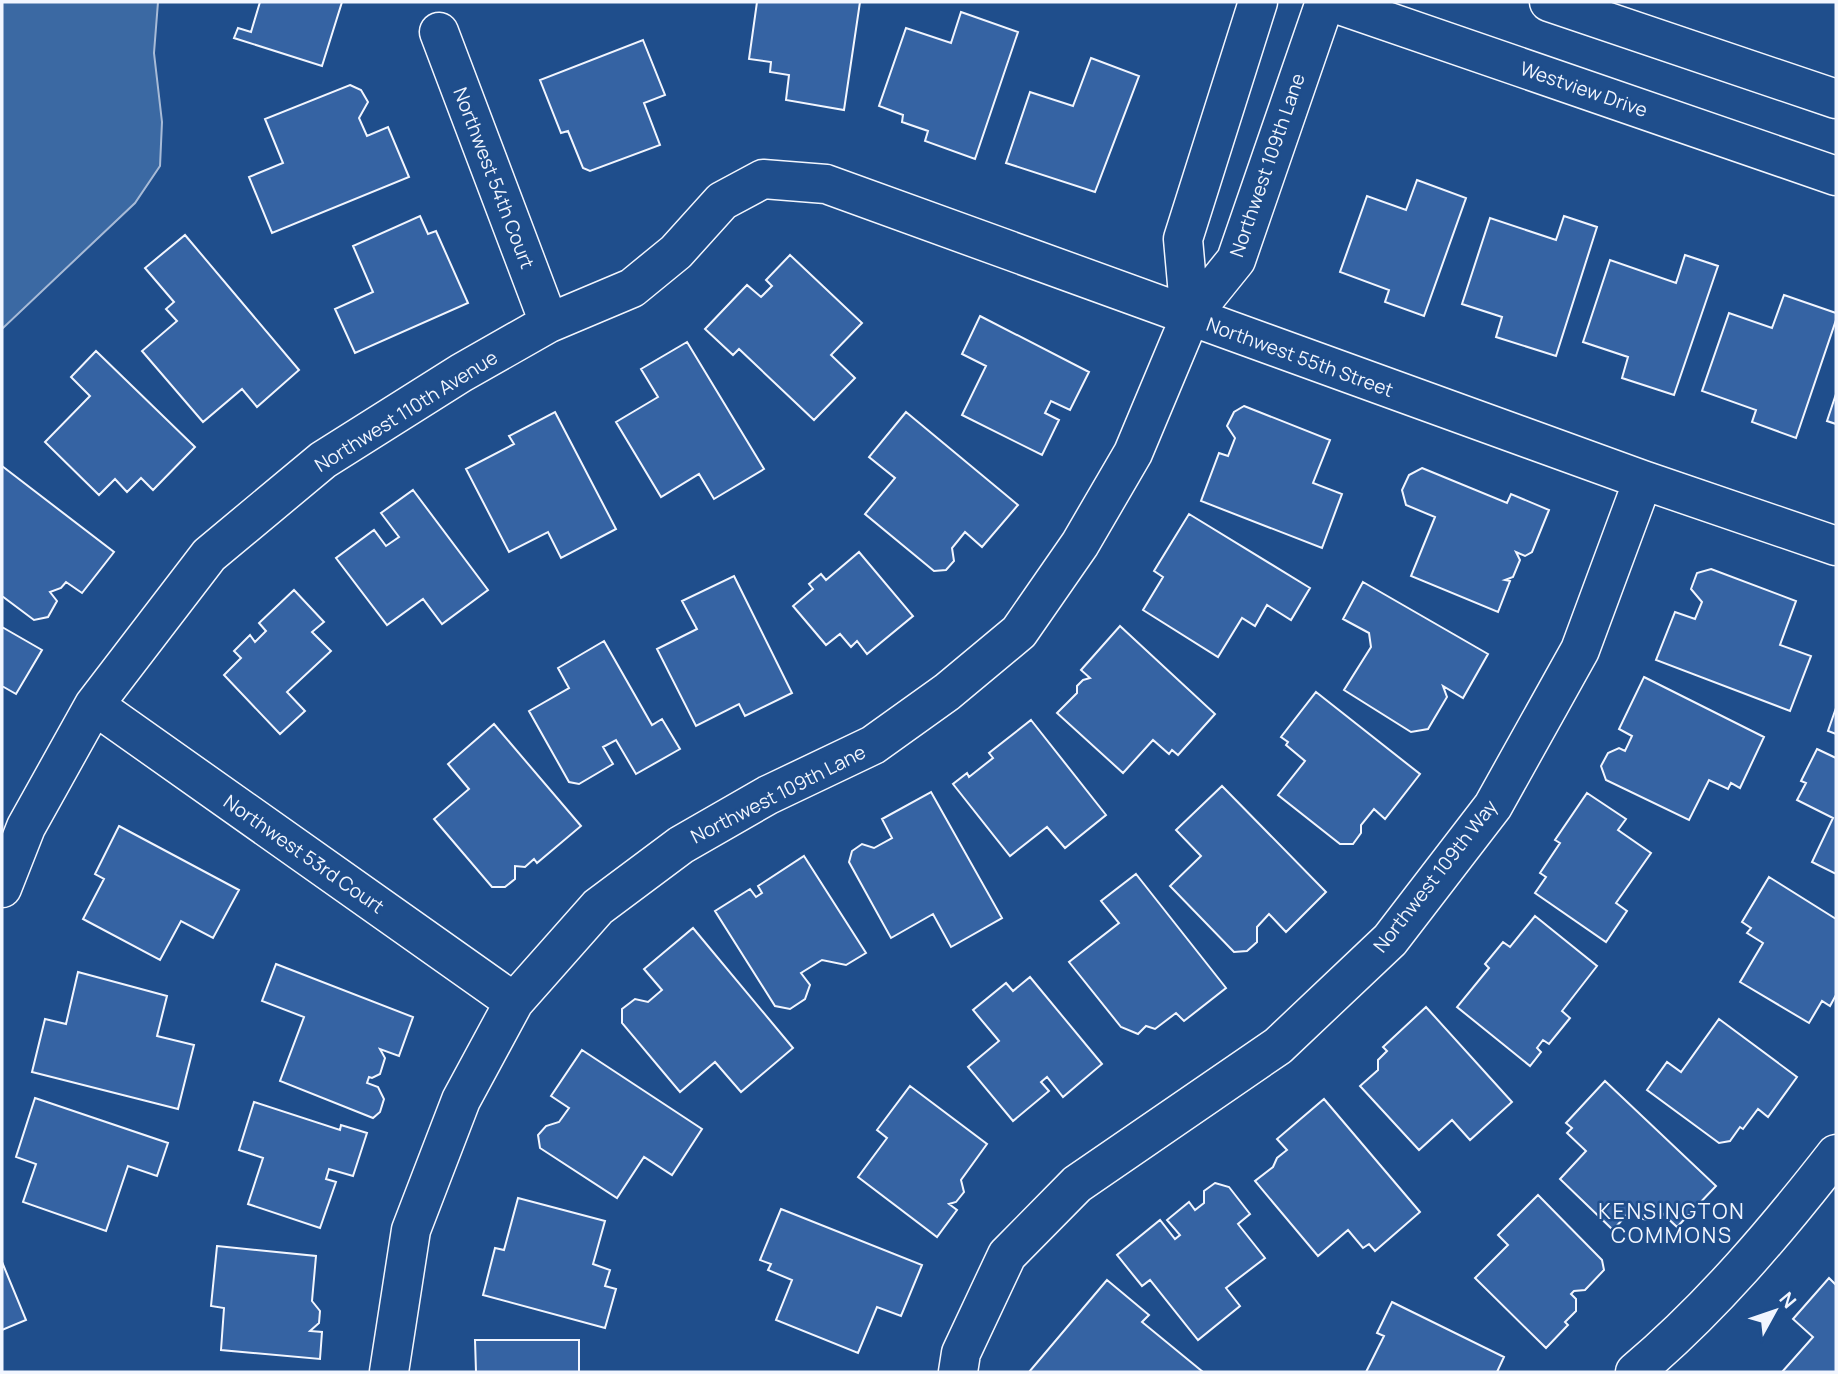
<svg xmlns="http://www.w3.org/2000/svg" width="1838" height="1374" font-family="Manrope,sans-serif">
  <style>
    .water { fill: #3b69a3; stroke: #a8bbd7; stroke-width: 2 }
    .building { fill: #3563a3; stroke: #f2f6ff; stroke-width: 2 }
    .lines { fill: none; stroke-linecap: round; stroke-linejoin: round }
    .minor-casing { stroke: #f2f6ff; stroke-width: 41 }
    .minor { stroke: #1f4e8c; stroke-width: 38 }
    .labels { text-anchor: middle; dominant-baseline: central; stroke-width: 5; stroke-linejoin: round; paint-order: stroke }
    .street-label { font-size: 19px; fill: #f2f6ff; stroke: #1f4e8c }
    .neighbourhood-label { font-size: 21px; letter-spacing: 2px; fill: #f2f6ff; stroke: #1f4e8c }
  </style>
  <rect width="100%" height="100%" fill="#1f4e8c"/>
  <!-- water -->
  <path class="water" d="M2,2H158L154,53L162,122L160,166L135,203L2,329Z"/>
  <!-- building -->
  <path class="building" d="M260,2H342L322,66L234,38L238,28L251,32Z
    M757,2H860L844,110L786,100L789,75L770,72L771,62L749,59Z
    M961,12L1018,32L975,159L925,141L928,131L902,122L903,115L879,106L906,28L951,43Z
    M643,40L665,95L644,103L660,145L590,171L583,168L568,131L561,133L540,80Z
    M1091,58L1139,76L1095,192L1006,163L1030,92L1073,106Z
    M350,85L361,90L368,102L359,118L367,136L388,127L409,177L272,233L249,177L283,163L265,119Z
    M1417,180L1466,198L1424,316L1385,302L1389,290L1340,272L1367,196L1406,210Z
    M420,216L428,234L436,231L468,303L355,353L335,309L373,292L353,246Z
    M1564,216L1597,227L1556,356L1496,337L1502,317L1462,304L1490,218L1556,240Z
    M185,235L299,370L257,407L242,389L203,422L142,351L177,321L166,309L174,302L145,268Z
    M790,255L862,323L831,355L855,378L814,420L739,349L733,355L705,329L747,285L761,297L772,286L766,280Z
    M1685,255L1718,266L1674,395L1622,378L1628,357L1583,342L1610,260L1676,283Z
    M1784,295L1836,313V320L1796,438L1752,422L1756,410L1702,391L1729,313L1772,328Z
    M980,316L1089,372L1070,410L1051,401L1045,413L1059,420L1042,455L962,415L986,366L962,354Z
    M687,342L764,469L714,499L699,474L661,497L616,422L658,397L641,369Z
    M96,351L195,447L153,490L141,478L127,492L115,479L99,495L45,442L90,396L71,377Z
    M1836,394V424L1827,421Z
    M1244,406L1330,440L1313,483L1342,494L1322,548L1201,501L1219,453L1228,456L1235,438L1227,426L1234,412Z
    M555,412L616,529L561,558L548,532L509,552L466,469L514,444L509,436Z
    M906,412L1018,505L982,547L965,532L952,548L954,561L946,570L934,571L865,514L895,478L869,457Z
    M2,466L114,552L82,593L66,582L61,588L50,592L57,601L48,617L34,620L2,596Z
    M1422,468L1507,503L1511,494L1549,510L1532,552L1525,556L1516,552L1520,560L1513,577L1505,580L1510,581L1498,612L1411,576L1435,517L1406,505L1402,490L1409,475Z
    M413,490L488,590L442,624L423,599L387,625L336,558L374,530L386,546L399,537L381,513Z
    M1189,514L1310,588L1291,620L1267,605L1255,626L1242,618L1218,657L1143,610L1163,577L1154,571Z
    M859,552L913,616L867,654L857,641L851,647L840,634L826,645L793,606L813,589L809,584L821,574L826,580Z
    M1711,569L1796,601L1780,645L1811,656L1790,711L1656,660L1675,612L1695,619L1702,602L1691,589L1697,573Z
    M734,576L792,693L745,716L739,704L696,726L657,649L697,629L682,601Z
    M1363,582L1488,654L1463,698L1443,686L1447,697L1428,729L1411,732L1344,690L1371,647L1369,633L1343,619Z
    M294,590L324,622L312,632L331,651L287,692L305,711L280,734L224,675L241,658L234,651L250,635L255,642L266,631L259,623Z
    M1120,626L1215,714L1178,755L1172,750L1169,754L1153,740L1123,773L1057,713L1077,693V686L1083,680L1090,678L1081,670Z
    M2,627L42,650L16,694L2,686Z
    M604,641L652,725L662,719L680,749L636,774L616,740L603,747L613,764L579,784L569,782L529,711L569,688L558,668Z
    M1644,677L1764,737L1740,788L1731,783L1728,789L1709,780L1689,820L1606,780L1601,766L1608,753L1619,748L1625,751L1632,736L1619,729Z
    M1316,692L1420,774L1385,819L1374,809L1361,825V833L1353,844H1340L1278,795L1305,761L1286,745L1288,742L1281,737Z
    M1836,708V734L1828,731Z
    M1031,720L1106,815L1065,848L1047,827L1010,856L953,784L967,773L969,777L993,758L989,753Z
    M494,724L581,826L537,863L534,859L525,867L515,866V879L505,887H492L434,819L469,789L448,764Z
    M1817,749L1836,758V874L1812,862L1833,818L1797,800L1806,783L1801,781Z
    M1222,786L1326,892L1286,932L1269,914L1257,927V942L1247,951L1234,952L1170,886L1201,856L1176,830Z
    M931,792L1002,918L951,947L933,914L891,938L849,862L852,851L862,844L874,848L892,838L882,819Z
    M1587,793L1626,819L1618,830L1651,853L1616,903L1627,911L1606,942L1535,893L1546,877L1540,873L1560,843L1555,840Z
    M119,826L239,890L213,938L181,921L160,960L83,919L104,879L95,874Z
    M804,856L866,953L846,965L822,960L801,973L810,985L805,999L790,1009L775,1006L715,911L750,889L756,897L762,893L758,886Z
    M1136,874L1226,988L1184,1021L1176,1013L1155,1029L1146,1026L1138,1034L1121,1027L1069,962L1119,923L1101,901Z
    M1769,877L1836,919V995L1830,1006L1822,1001L1809,1023L1740,982L1763,943L1747,933L1751,928L1742,922Z
    M1535,916L1597,966L1562,1011L1570,1018L1549,1044L1543,1040L1537,1048L1541,1052L1530,1066L1457,1007L1489,968L1485,964L1503,942L1510,947Z
    M693,928L793,1048L741,1092L715,1062L680,1092L622,1023V1009L635,999L648,1002L662,990L644,969Z
    M276,964L413,1017L399,1056L380,1049L385,1058L380,1074L372,1078L369,1077L367,1083L378,1087L384,1099L380,1112L373,1118L280,1081L304,1017L262,1001Z
    M78,972L167,996L157,1036L194,1045L178,1109L32,1072L45,1019L66,1024Z
    M1030,977L1102,1064L1063,1097L1047,1077L1041,1082L1049,1091L1013,1121L968,1067L999,1041L973,1010L1006,983L1013,991Z
    M1426,1007L1512,1102L1470,1140L1452,1120L1419,1150L1360,1086L1378,1070V1060L1387,1051L1383,1047Z
    M1719,1019L1797,1077L1768,1117L1758,1109L1743,1129L1740,1127L1730,1141L1719,1143L1647,1090L1667,1062L1681,1072Z
    M582,1050L702,1129L672,1175L644,1157L617,1198L540,1148L538,1135L546,1126L559,1122L569,1108L551,1096Z
    M1605,1081L1716,1186L1677,1227L1660,1211L1651,1220L1643,1219L1632,1209L1613,1230L1560,1179L1586,1151L1567,1133L1572,1128L1566,1123Z
    M910,1086L987,1144L961,1180L964,1192L956,1202L949,1204L957,1210L937,1237L858,1177L887,1138L877,1130Z
    M35,1098L168,1143L157,1176L128,1166L106,1231L23,1202L36,1164L16,1157Z
    M1324,1099L1420,1212L1375,1251L1369,1244L1363,1248L1348,1230L1318,1256L1255,1181L1273,1167L1277,1158L1287,1150L1277,1139Z
    M254,1102L340,1130L341,1125L367,1133L353,1176L329,1169L326,1179L336,1182L320,1228L248,1204L263,1158L239,1150Z
    M1215,1183L1229,1187L1250,1214L1238,1224L1265,1258L1226,1288L1240,1306L1198,1340L1150,1280L1142,1286L1117,1255L1160,1220L1175,1239L1180,1235L1167,1220L1189,1202L1195,1210L1204,1203V1191Z
    M1538,1195L1602,1260L1604,1270L1585,1290L1574,1291L1571,1294L1576,1299V1311L1565,1322L1568,1325L1546,1348L1475,1278L1508,1245L1498,1235Z
    M518,1198L605,1221L593,1264L610,1270L605,1286L616,1289L605,1328L483,1295L495,1248L504,1250Z
    M781,1209L922,1265L901,1316L877,1307L858,1353L776,1320L792,1280L768,1270L771,1264L760,1260Z
    M217,1246L316,1256L312,1301L320,1311L319,1323L310,1331L322,1332L320,1359L221,1350L224,1308L211,1306Z
    M2,1262L26,1320L2,1330Z
    M1829,1278L1836,1285V1372H1782L1813,1337L1793,1319Z
    M1107,1280L1149,1315L1142,1322L1203,1372H1029Z
    M1392,1302L1504,1357L1497,1372H1366L1384,1336L1377,1333Z
    M475,1340H579V1372H476Z"/>
  <g class="lines">
    <!-- minor casing -->
    <g class="minor-casing">
      <path id="minor" d="M1331,2L1836,176
        M1549,2L1836,99
        M439,32L549,323
        M1190,317L1183,239L1258,2
        M94,705L514,1002
        M2,888L26,827L94,705L209,555L323,460L461,373L549,323L632,288L676,252L722,201L763,179L826,184L1643,480L1836,546
        M389,1372L411,1230L461,1100L514,1002L598,907L681,845L768,795L873,745L947,692L1019,632L1080,544L1133,453L1190,317L1236,260L1325,2
        M958,1372L961,1353L1007,1255L1077,1184L1278,1046L1390,940L1493,806L1580,650L1643,480
        M1635,1372C1710,1309 1776,1231 1836,1154"/>
    </g>
    <!-- minor -->
    <use href="#minor" class="minor"/>
  </g>
  <g class="labels">
    <!-- street labels -->
    <g class="street-label">
      <text transform="translate(1584 89) rotate(19)">Westview Drive</text>
      <text transform="translate(1267 165) rotate(-71)">Northwest 109th Lane</text>
      <text transform="translate(494 178) rotate(69)">Northwest 54th Court</text>
      <text transform="translate(1300 357) rotate(20)">Northwest 55th Street</text>
      <text transform="translate(406 411) rotate(-32)">Northwest 110th Avenue</text>
      <text transform="translate(778 794) rotate(-27)">Northwest 109th Lane</text>
      <text transform="translate(304 854) rotate(35)">Northwest 53rd Court</text>
      <text transform="translate(1435 876) rotate(-52)">Northwest 109th Way</text>
    </g>
    <!-- neighbourhood labels -->
    <g class="neighbourhood-label">
      <text x="1672" y="1211">KENSINGTON<tspan x="1672" dy="24">COMMONS</tspan></text>
    </g>
  </g>
  <!-- border -->
  <rect width="1838" height="1374" fill="none" stroke="#f2f6ff" stroke-width="7"/>
  <!-- north arrow -->
  <g transform="translate(1775 1311) rotate(50)" stroke="#1f4e8c" stroke-width="5" paint-order="stroke">
  <path d="M0-5L12 26L0 18L-12 26Z" fill="#f2f6ff"/>
  <text y="-10" font-size="19" font-weight="bold" text-anchor="middle" fill="#f2f6ff">N</text>
  </g>
</svg>
